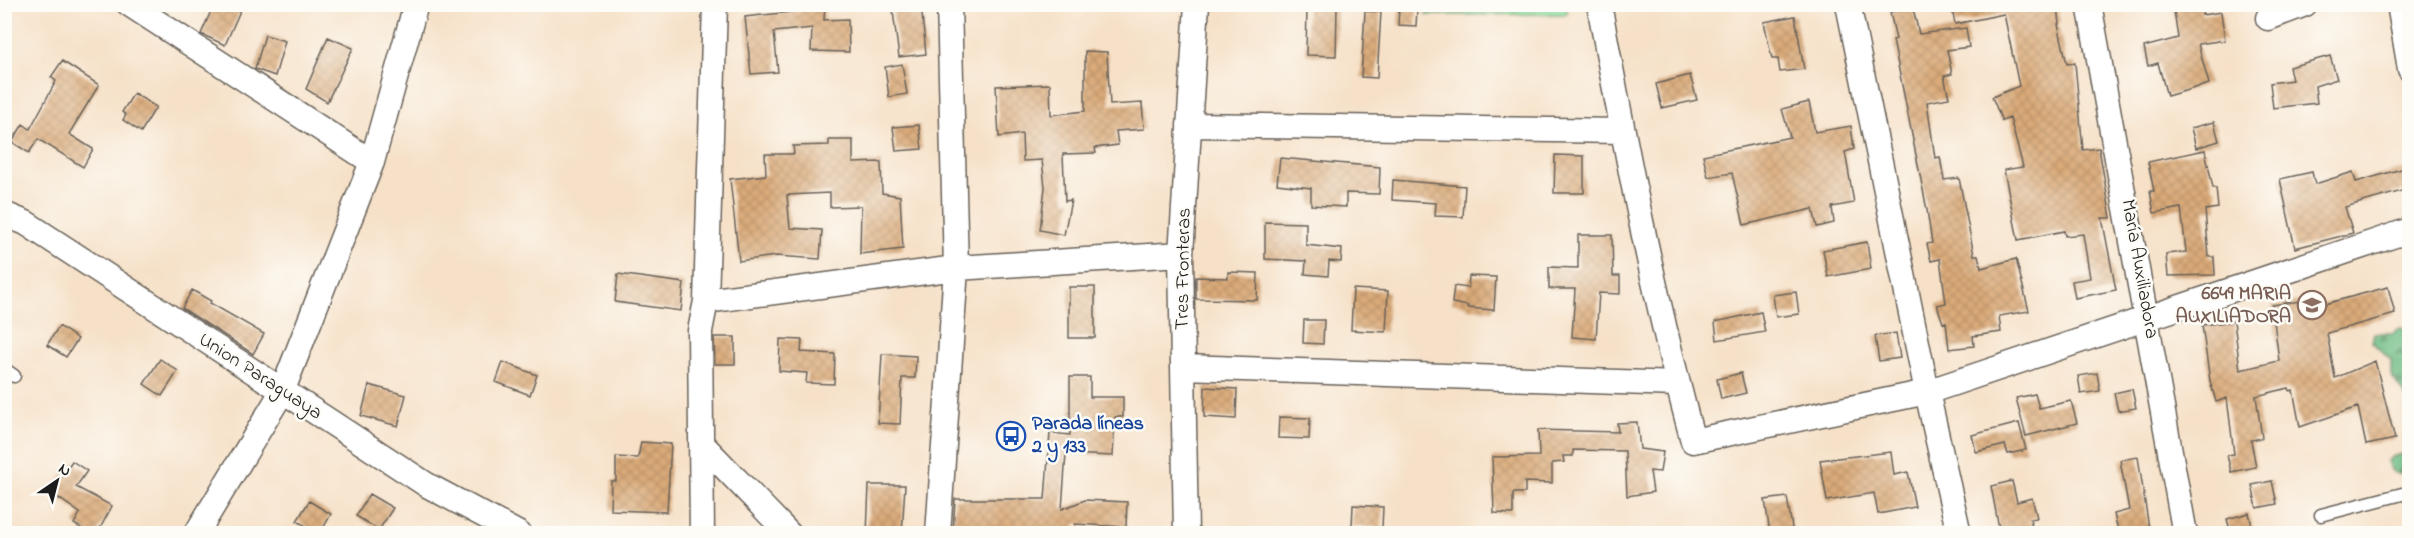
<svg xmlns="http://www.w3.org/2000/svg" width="2414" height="538" font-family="'Indie Flower',sans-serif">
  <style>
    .forest { fill: url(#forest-firs); stroke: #486d51; stroke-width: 1.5 }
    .garden { fill: #8fdf9f; stroke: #567e5e; stroke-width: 1.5 }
    .building { fill: url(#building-cross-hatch) }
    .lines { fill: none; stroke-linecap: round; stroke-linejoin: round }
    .service-casing { stroke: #686158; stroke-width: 15 }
    .minor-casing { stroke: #686158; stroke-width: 27 }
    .service { stroke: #fff; stroke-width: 12 }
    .minor { stroke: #fff; stroke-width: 24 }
    .labels { text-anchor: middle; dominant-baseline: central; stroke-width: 5; stroke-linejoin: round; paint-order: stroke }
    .street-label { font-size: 20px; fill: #1c1c1c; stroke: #fdfcf7 }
    .education-label { font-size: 20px; font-weight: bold; fill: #785e54; stroke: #fdfcf7; text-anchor: end }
    .transit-label { font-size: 20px; font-weight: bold; fill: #164399; stroke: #fdfcf7; text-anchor: start }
  </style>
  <defs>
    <pattern id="forest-firs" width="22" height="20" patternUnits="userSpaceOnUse" patternTransform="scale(1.5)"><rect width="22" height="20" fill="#73be86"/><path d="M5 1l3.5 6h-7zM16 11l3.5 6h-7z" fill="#5e9a6d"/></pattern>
    <pattern id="building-cross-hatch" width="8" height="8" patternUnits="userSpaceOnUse" patternTransform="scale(1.5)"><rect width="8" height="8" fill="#daaa79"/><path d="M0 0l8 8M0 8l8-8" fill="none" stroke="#ba9268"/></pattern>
  </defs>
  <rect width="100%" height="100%" fill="#fdfcf7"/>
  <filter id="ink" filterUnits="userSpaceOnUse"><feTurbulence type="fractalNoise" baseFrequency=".0167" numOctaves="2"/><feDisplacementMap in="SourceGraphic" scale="12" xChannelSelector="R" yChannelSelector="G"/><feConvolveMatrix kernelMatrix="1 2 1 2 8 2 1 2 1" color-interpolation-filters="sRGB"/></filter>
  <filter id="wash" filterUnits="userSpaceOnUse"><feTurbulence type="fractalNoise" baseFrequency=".008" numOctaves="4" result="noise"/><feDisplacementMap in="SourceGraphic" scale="24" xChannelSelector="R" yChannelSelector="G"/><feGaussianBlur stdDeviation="1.35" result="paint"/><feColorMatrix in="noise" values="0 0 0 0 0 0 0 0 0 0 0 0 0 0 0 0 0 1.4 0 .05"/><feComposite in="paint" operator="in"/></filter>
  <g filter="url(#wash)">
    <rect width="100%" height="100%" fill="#f6e1c8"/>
    <!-- forest -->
    <path class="forest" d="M2400,328L2409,330V397H2406L2391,375V360L2372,342L2374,333H2393Z
      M2409,454V469L2405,475C2394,475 2390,471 2387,461L2394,456Z"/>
    <!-- garden -->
    <path class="garden" d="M1426,5H1567V14L1426,15Z"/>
    <g id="blocks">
      <!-- building -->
      <path class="building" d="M214,4H243L225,45L201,34Z
        M799,4H825L824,20L848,19L849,52L811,51L812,28L774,32L778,72L751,74L745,17L799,11Z
        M892,4H921L926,54L899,57Z
        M1951,4H2031V9L2058,6L2060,24H2058L2067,64L2075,63L2083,150L2099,148L2111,218H2102L2116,290L2075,298L2072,281L2090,278L2083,234L2065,236L2064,231L2018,240L2004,170L2023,167L2010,118L2002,121L1992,97L2019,86L2004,14L1955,24Z
        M2173,4H2202V15L2221,12L2225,40L2198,44L2209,84L2167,96L2158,63L2148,66L2144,47L2178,38Z
        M1307,6L1337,7L1336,56L1306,55Z
        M1399,8L1417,9L1416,26L1398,25Z
        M1913,8L1919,34L1966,28L1969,47L1947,50L1952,74L1944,76L1949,98L1927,102L1935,158L1940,157L1944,180L1959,178L1974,255H1978L1981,268L2016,259L2029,311L1999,316L2001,332L1973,336L1974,346L1949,349L1946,322L1943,323L1937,305L1946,303L1940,259L1931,261L1927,244L1932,243L1927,210L1893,40L1896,39L1890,12Z
        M1365,11L1381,12L1377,78L1361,77Z
        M1795,16L1804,69L1780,72L1778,59H1772L1764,22Z
        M265,35L285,41L275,76L255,69Z
        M328,37L353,48L327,102L306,89Z
        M1085,51L1107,52L1110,105L1142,103L1144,129L1116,131L1118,145L1095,148L1096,153L1063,154L1065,201L1071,200L1064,235L1040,230L1045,187L1042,160L1023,161L1022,134L999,137L996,86L1050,84L1051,115L1085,111Z
        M2330,56L2337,79L2315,86L2317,103L2273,108L2270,83L2292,80L2289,67Z
        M62,61L99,85L69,134L93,149L83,167L38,139L29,153L12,142L23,124L30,129L56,81L51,77Z
        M902,64L907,94L889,97L885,67Z
        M1690,75L1697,100L1662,108L1656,84Z
        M134,93L156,107L141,132L123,120L126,115L122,112Z
        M1809,102L1815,132L1851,126L1854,149L1845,152L1854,203L1832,207L1834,223L1817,227L1813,209L1744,225L1732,173L1708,177L1703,155L1790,137L1782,109Z
        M2214,122L2219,141L2196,148L2191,128Z
        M919,125L922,149L896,151L893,127Z
        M829,140H853V163L881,162L882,193L900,196L903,249L860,254L861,206L830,207V193L787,195L790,228L822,230L820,259L776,256L739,261L730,179L766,175L765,154H794L793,146L829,145Z
        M2205,150L2213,188H2216L2218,208L2205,210L2209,257H2214L2215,275L2168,276L2166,254L2186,252L2181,208L2154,213L2150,191H2154L2148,162Z
        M1555,155L1584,156V193H1554Z
        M1280,158L1380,167L1379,194L1346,193V207L1311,205V188L1277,184Z
        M2405,168L2409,189L2345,207L2353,233L2295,248L2280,179L2312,172L2315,184L2353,172L2356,182Z
        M1393,180L1465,186L1463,217L1435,216L1436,203L1392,200Z
        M1265,222L1306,223V245L1342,249L1341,262L1329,261L1328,276L1305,274L1306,261L1265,259Z
        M1578,235H1612L1613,276H1620V294L1599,293L1596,339L1572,337L1575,289H1549V267L1578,268Z
        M1867,242L1871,269L1828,277L1823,250Z
        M1228,272L1258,273L1257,300L1196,299V277L1228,278Z
        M618,274L684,283L681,311L615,302Z
        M1469,276L1496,277L1494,310L1467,308L1468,306L1452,303L1454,286L1468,288Z
        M1069,287H1095V338H1069Z
        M2388,287L2395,314L2327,333L2335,378L2375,361L2395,439L2366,445L2358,407L2300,427L2293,390L2290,391L2289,388L2256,396L2262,438L2251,440L2256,467L2231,472L2227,455L2234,454L2227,398L2216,402L2210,381L2202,325L2234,321L2240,370L2279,361L2272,305L2316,299L2317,306Z
        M1353,289L1388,291L1386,332L1351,330Z
        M192,290L211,301L210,303L264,334L253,354L182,308Z
        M1796,292L1799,314L1776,317L1773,295Z
        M1761,312L1765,332L1717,340L1715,322Z
        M1304,320H1324L1323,344L1303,343Z
        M59,326L78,339L66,357L47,345Z
        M1896,333L1900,358L1879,361L1875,336Z
        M714,337H735V364H715Z
        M780,339L802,340L801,352L835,354L834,384L806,383L807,373L779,371Z
        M882,354L916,356L915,378H902L900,424L878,423Z
        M160,359L178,371L162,396L144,384Z
        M503,362L537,375L530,395L496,382Z
        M1741,373L1746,393L1721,399L1717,379Z
        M2097,373L2100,391L2081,394L2078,376Z
        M1070,377H1090V397H1123V417H1115L1113,456L1066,454L1062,509L1085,500L1127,502L1126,527L1075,524V534H953L955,499H1045L1050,433L1070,435Z
        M369,385L406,395L398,426L361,416Z
        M1205,387L1237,389L1236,419L1204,417Z
        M2132,389L2136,408L2118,411L2114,393Z
        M2035,394L2039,408L2071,401L2077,423L2026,436L2016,398Z
        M1279,417L1310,418L1309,439L1278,438Z
        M1637,422L1640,449L1663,452L1660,472L1650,471L1653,492L1627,496L1625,451L1573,450V456H1563L1564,462L1552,463V483L1525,482V493H1513V514L1494,513L1492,457L1539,456L1538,430L1618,432L1617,423Z
        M2019,423L2026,450L2008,454L2005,445L1976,452L1972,435Z
        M641,442L671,444L667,512L610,510L611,481H616V457L638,458Z
        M1891,452L1894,475L1908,472L1915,507L1878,514L1874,493L1827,501L1820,460Z
        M2138,457L2149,528L2119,534L2114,514L2129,510L2120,460Z
        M72,461L87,471L76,487L112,506L97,534H91L74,524L80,513L50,492Z
        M2012,481L2017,502L2032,498L2037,518L2030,519L2034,534H2000L1991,486Z
        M2272,481L2277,504L2257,508L2252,485Z
        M869,485H905L902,534H867Z
        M369,494L393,508L379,530L356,516Z
        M1787,497L1793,534H1770L1765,500Z
        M309,501L331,514L320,534L297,521Z
        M1353,505L1383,507L1382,528L1352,526Z
        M2249,513L2254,534H2231L2227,519Z"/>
    </g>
  </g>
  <g filter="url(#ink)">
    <use href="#blocks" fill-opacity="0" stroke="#686158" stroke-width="1.5"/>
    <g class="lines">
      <!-- service casing -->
      <g class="service-casing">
        <path id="service" d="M4,369L14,376
          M2321,515L2410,492"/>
      </g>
      <!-- minor casing -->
      <g class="minor-casing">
        <path id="minor" d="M129,4L372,162
          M1599,4C1626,150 1654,298 1693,441L1927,392L2410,230
          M1848,4L1927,392L1959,534
          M2089,4L2185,534
          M2399,4L2410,69
          M2268,18L2305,4
          M1189,125L1623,131
          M4,214L26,223L427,485L519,534
          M706,301L956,268L1181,254
          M1184,367L1677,384
          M701,443L789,534
          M196,534L282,392L372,162L416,4
          M702,534L700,331L706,301L715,4
          M938,534L956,268L949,4
          M1186,534L1181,254L1197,4"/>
      </g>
      <!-- service -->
      <use href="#service" class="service"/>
      <!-- minor -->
      <use href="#minor" class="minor"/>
    </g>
  </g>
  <!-- icons -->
  <defs>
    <g id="school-ring" transform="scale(1.5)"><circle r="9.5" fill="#fdfcf7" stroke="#8d6e63" stroke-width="1.5"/><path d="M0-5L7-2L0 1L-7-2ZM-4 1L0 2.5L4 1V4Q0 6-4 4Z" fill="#8d6e63"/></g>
    <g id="bus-ring" transform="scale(1.5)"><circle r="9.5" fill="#fdfcf7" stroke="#1a4fb4" stroke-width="1.5"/><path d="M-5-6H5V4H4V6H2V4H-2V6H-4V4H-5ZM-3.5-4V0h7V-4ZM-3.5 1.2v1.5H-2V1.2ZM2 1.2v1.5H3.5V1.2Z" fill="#1a4fb4"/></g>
  </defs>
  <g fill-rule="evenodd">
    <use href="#school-ring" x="2312" y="305"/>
    <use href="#bus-ring" x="1011" y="436"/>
  </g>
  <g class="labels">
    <!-- street labels -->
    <g class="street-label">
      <text transform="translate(1184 269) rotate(-89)">Tres Fronteras</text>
      <text transform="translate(2139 269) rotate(80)">María Auxiliadora</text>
      <text transform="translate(260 377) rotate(33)">Union Paraguaya</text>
    </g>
    <!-- education labels -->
    <g class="education-label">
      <text x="2291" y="294">6649 MARIA<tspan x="2291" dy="23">AUXILIADORA</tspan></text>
    </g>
    <!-- transit labels -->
    <g class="transit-label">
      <text x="1032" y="424">Parada líneas<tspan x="1032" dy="23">2 y 133</tspan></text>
    </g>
  </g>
  <!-- margin -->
  <rect width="2414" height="538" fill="none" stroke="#fdfcf7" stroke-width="24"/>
  <!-- north arrow -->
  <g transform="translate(57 481) rotate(35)" stroke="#fdfcf7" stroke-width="4.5" paint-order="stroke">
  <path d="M0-4.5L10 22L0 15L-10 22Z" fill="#1c1c1c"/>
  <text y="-9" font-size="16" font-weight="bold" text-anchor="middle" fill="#1c1c1c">N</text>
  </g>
</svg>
